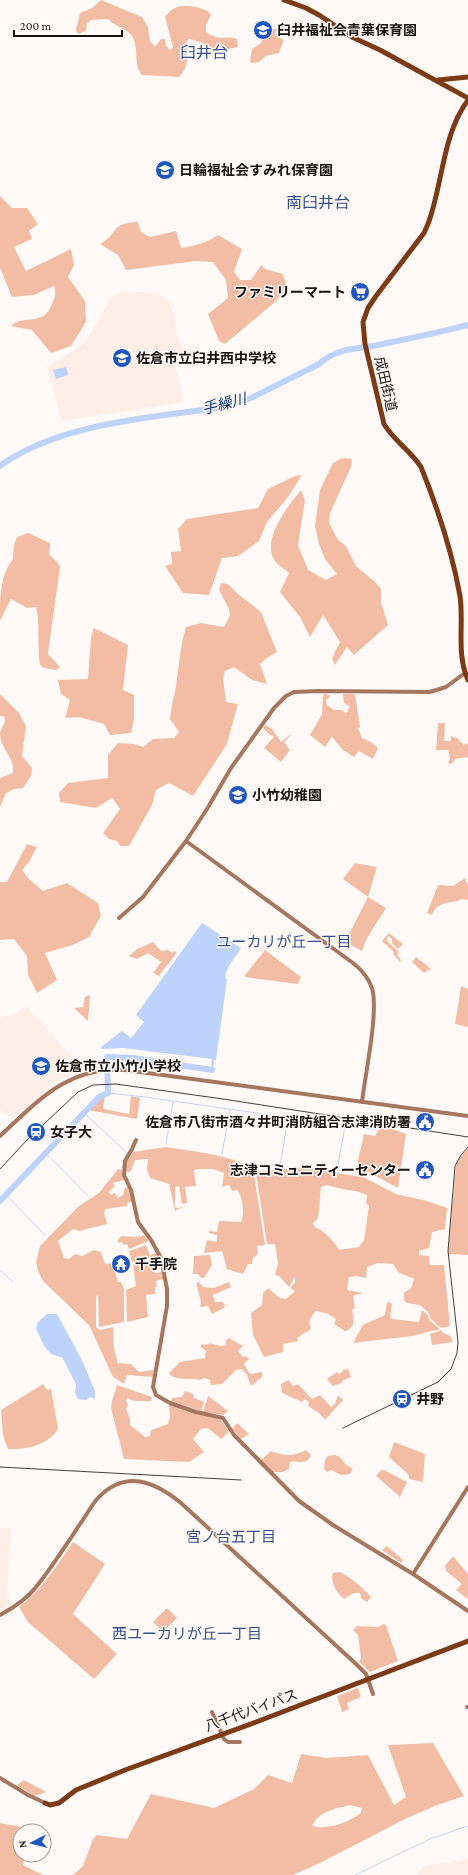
<svg xmlns="http://www.w3.org/2000/svg" width="468" height="1875" font-family="'Crimson Pro','Noto Sans JP',serif">
  <style>
    .built { fill: #feeee7 }
    .green { fill: #f2bda4; fill-rule: evenodd }
    .water { fill: #bdd3fc }
    .lines { fill: none; stroke-linecap: round; stroke-linejoin: round }
    .stream { stroke: #bdd3fc; stroke-width: 1 }
    .river { stroke: #bdd3fc; stroke-width: 6 }
    .secondary { stroke: #a6765f; stroke-width: 4 }
    .highway { stroke: #7c3b16; stroke-width: 5 }
    .tram { stroke: #43403e; stroke-width: 1 }
    .labels { text-anchor: middle; dominant-baseline: central; stroke-width: 3; stroke-linejoin: round; paint-order: stroke }
    .poi-label { font-size: 14px; font-weight: bold; fill: #161312; stroke: #fffaf8; text-anchor: start }
    .street-label { font-size: 14px; fill: #161312; stroke: #fffaf8 }
    .water-label { font-size: 15px; font-style: italic; fill: #0b317a; stroke: #fffaf8 }
    .neighbourhood-label { font-size: 15px; fill: #33518a; stroke: #fffaf8 }
    .quarter-label { font-size: 16px; fill: #33518a; stroke: #fffaf8 }
  </style>
  <rect width="100%" height="100%" fill="#fffaf8"/>
  <!-- built -->
  <path class="built" d="M123,291L157,293L169,301L174,315L178,339L183,348L191,355L174,362L184,402L62,421L47,367L83,344L102,315L111,297Z
    M27,1006L75,1061L81,1062L82,1069L54,1083L11,1120L0,1109V1018L12,1015Z
    M0,1528L11,1529L7,1596L11,1602L10,1605L0,1611Z
    M468,1859V1875H417L424,1866Z"/>
  <!-- green -->
  <path class="green" d="M101,0L142,17L148,27L150,41L155,47L161,39H165L166,46L170,50L173,47L165,17C176,1 193,5 208,11L211,15L206,25V32C209,34 213,36 216,37C223,39 230,36 237,39L238,47L220,51L209,49L203,43L190,39L187,40C187,53 190,67 179,77L142,75C133,64 139,50 133,38C127,27 115,27 108,19L91,20L87,24L86,31L78,34L76,30L80,13L92,8Z
    M266,28L277,29L275,35L284,40L279,53L266,56L259,62L251,63L250,60L252,49L261,43Z
    M0,196L12,208H27L38,224L29,231L32,239L14,247L26,271L71,249L74,265L68,277L85,301L86,322L71,346L51,353L32,330L11,326C25,313 43,328 52,304C55,297 56,293 54,286L34,295L12,297L0,268Z
    M138,222L141,232L150,237L176,231L181,248C195,246 206,243 218,235L242,249L234,272L240,280H251L261,265L265,269L283,274L287,288L275,302L225,344L219,341L208,314L228,298L226,280L213,262L196,261L126,270L118,255L100,244C119,234 109,223 138,222Z
    M342,458L352,459L351,467L330,513L329,523L338,540L346,546L356,566L375,582L381,589V602L388,625L354,655L347,647L335,665L332,658L340,642L323,615L310,637L300,617L280,592L289,573C285,569 277,565 274,560C262,538 288,506 301,490L305,500L298,545L308,570L326,580L337,574L325,559L319,544L315,526L320,490L333,463Z
    M302,475L288,497L267,522L259,541L238,556L222,558L209,595L183,593L165,566L172,564L171,552L181,551L178,529L187,519L258,508L268,489L295,476Z
    M28,533L50,543V548L49,554L58,563L60,567L48,654L60,667L56,670C52,669 44,669 41,666C37,661 40,618 36,607L27,608L11,599L0,621C0,598 0,575 13,559L14,545L17,537Z
    M221,583L228,584L238,594L261,612L277,652L267,658L260,664L267,684L252,680L234,667L225,671L223,678L226,702L238,704L227,744L193,796L169,783L156,790L152,805L129,846H120L117,841L109,839L103,833L120,809L112,798L96,808L60,802L59,793L68,783L108,778V755L118,743L134,744L143,747L153,739L174,738L179,732L170,719C171,707 174,697 176,686C179,666 180,647 186,627L201,623L224,627L230,616L229,609L219,590Z
    M94,628L128,645L123,690L134,695V719L131,733L110,735L104,724L79,717L65,718L70,700L61,694L58,680L88,679L91,637Z
    M0,694L19,713L26,726L22,756L32,768L31,776L23,788L14,789L6,793L0,807V778L13,773C15,757 0,749 0,733C1,729 4,725 5,721L4,716H0Z
    M325,694L329,695L330,697L326,700L327,705L334,710H341L346,713L350,707L344,703L343,694H355L360,727L358,728L362,738L371,742L378,748L373,759L359,751L354,757L343,750L332,737L325,747L310,735L322,714L323,695Z
    M438,723H445L444,741H451V736L457,738L464,745L468,743V759L467,757L455,759L453,763L450,764L448,763L450,758L448,750H436Z
    M265,725L272,729L281,742L291,734V735L284,742L290,750L281,762L264,748L274,737L272,735L271,736L263,728Z
    M27,844L37,847L29,862L22,870L29,879L43,891L67,883L98,903L101,916L89,937L73,945L45,953L57,980L37,993L28,975L27,956L14,939L0,940V882H7Z
    M355,863L377,867L368,897L386,908L367,938L362,951L345,942L368,897L343,879Z
    M465,878L468,887V900L462,899C453,904 437,900 432,915L427,913L438,885L453,886Z
    M389,933L403,944L398,949L392,943V939L389,936L387,938L388,942L399,952L397,955L401,960L400,962L393,954L394,952L382,941Z
    M153,942L161,951L168,950L172,953L174,951L177,952L159,976L153,973L161,962L148,953L137,959L129,956L137,949Z
    M265,950L301,977L298,984L245,977V975Z
    M416,957L431,969L424,973L412,962Z
    M461,986L468,989V1027L455,1024Z
    M90,995L88,1021L74,1008L83,1007L85,997Z
    M105,1095L103,1109L129,1114L131,1096L140,1098L137,1119L88,1110L99,1099Z
    M381,1125L406,1134L398,1188L370,1173L356,1169L364,1134L375,1136Z
    M166,1147C189,1151 234,1155 253,1169L265,1245L257,1246L258,1254L253,1258L252,1264H248L243,1274L227,1269L222,1251L204,1253L207,1240L217,1242V1235L209,1233V1231L217,1232L219,1221L241,1222C245,1213 243,1198 237,1190L232,1191L229,1185L222,1187L224,1173L213,1169H200L194,1170L196,1186L185,1187L187,1203L182,1204L179,1186L175,1187V1207L178,1208L185,1206L175,1211L169,1184L150,1178L147,1169L148,1159L135,1160L131,1171L128,1172L125,1170L126,1163L133,1152Z
    M468,1148V1255L449,1254L448,1251L456,1166L459,1159Z
    M303,1168L363,1177L396,1194L427,1201L447,1208L445,1229L432,1232L429,1248L419,1251V1255L429,1256L430,1265H444L450,1326L441,1328L431,1319L428,1312L420,1305L407,1303L404,1300V1293L411,1288L414,1279L398,1272L393,1264L378,1263L367,1267L366,1278L356,1276L349,1277L347,1290L363,1293L353,1296L355,1308L352,1310C354,1319 356,1328 345,1331L334,1324L336,1319C329,1314 323,1312 316,1311C310,1318 308,1321 311,1329L297,1338L298,1341L283,1344V1352L264,1357L253,1335L251,1313L262,1305L263,1293L268,1288L280,1298L286,1299L295,1291L290,1288L295,1283V1277L289,1287L279,1276L275,1275L278,1264L275,1244H267L256,1173L257,1171ZM327,1185C340,1190 354,1189 367,1195L366,1203L369,1206L364,1240L359,1247L339,1250C332,1239 327,1233 315,1227L313,1223L318,1218L321,1187Z
    M118,1169L122,1170L124,1180L113,1183L115,1186L109,1192L111,1195L115,1193L118,1198L123,1195L125,1188H128L132,1202L127,1203V1206L106,1209L104,1212L107,1224L79,1231L73,1229L58,1241L64,1258L69,1259L75,1254L82,1256L94,1250L101,1252L105,1264L113,1263L118,1282H121L124,1289V1322L99,1327L98,1295L96,1297V1327L100,1330L113,1327L114,1349L118,1363L131,1364L139,1372L154,1370L153,1377L127,1375L124,1384L113,1377L89,1325L43,1281L38,1271L36,1262L40,1246L79,1206L99,1193Z
    M144,1235L149,1241L129,1249L127,1244L124,1245L122,1242L119,1243L117,1241L121,1236L137,1237Z
    M146,1245L150,1255L157,1253L158,1257L132,1262L129,1251Z
    M210,1255L212,1265L204,1278H201L198,1274H193L194,1256Z
    M160,1260L161,1267L154,1268L155,1273L162,1272L164,1279L156,1281L157,1287H155V1294L146,1295L148,1317L127,1322L126,1290L136,1286L133,1264Z
    M197,1282H199L203,1287L214,1288L229,1282L231,1287L213,1295L215,1302H223L225,1305L224,1308L212,1314L208,1306L200,1307C203,1298 196,1292 197,1282Z
    M387,1302L392,1303L390,1317L392,1319L419,1322L422,1310L428,1315L429,1320L440,1329L412,1336L353,1343L363,1325L385,1315Z
    M442,1330V1332L450,1336L453,1342L432,1345L430,1334Z
    M229,1338L243,1346L238,1351L243,1357L246,1356L249,1359L244,1364L250,1374L262,1372V1377L251,1386L247,1375L242,1369L236,1370L222,1384L211,1385L210,1380L204,1378L199,1380C192,1377 181,1382 170,1375L169,1373L180,1362L205,1358L206,1351L201,1347V1344L206,1345L210,1343L220,1346L226,1345V1340Z
    M348,1369L351,1377L342,1381V1383L333,1386L327,1379L337,1372L339,1374L343,1371V1370Z
    M289,1380L293,1386L298,1384L312,1399L320,1395L331,1407L335,1404L338,1395L343,1400L325,1420L319,1413L308,1406L309,1402L305,1399L302,1402L282,1393L281,1384Z
    M43,1384L47,1390L51,1389L58,1429C48,1445 27,1450 8,1449L3,1435L1,1410Z
    M117,1385L152,1397L151,1401H134L127,1398L126,1401L128,1404L126,1410L130,1418V1425L145,1437L150,1436L151,1430L168,1424L170,1417L169,1404L221,1420L229,1432L221,1439L208,1428L201,1429L193,1439L204,1452L189,1462L124,1459L111,1408L112,1401Z
    M185,1391L193,1394L194,1398L204,1402L201,1411L171,1401L172,1398L182,1397Z
    M208,1396L228,1411L223,1415L203,1412Z
    M237,1423L249,1434L241,1439L232,1429Z
    M394,1442L425,1454L423,1482L409,1479V1475L389,1457Z
    M306,1450L311,1455C307,1466 298,1460 290,1462L289,1469L283,1472H272L261,1460L271,1451C284,1456 293,1457 306,1450Z
    M335,1455L340,1457L345,1464L353,1469L350,1474L341,1475L331,1470L327,1472L324,1469L325,1460L328,1456Z
    M381,1470H384L407,1482L400,1497L376,1476Z
    M73,1542L105,1564L73,1614L117,1654L94,1679L28,1622L19,1607C42,1590 57,1565 73,1542Z
    M387,1546L403,1560L401,1563L382,1550Z
    M453,1556L468,1574V1599L456,1590L462,1584L446,1571L445,1566Z
    M340,1572C352,1578 362,1587 371,1597L367,1602L361,1598L360,1593H354L344,1599C337,1593 330,1583 333,1573Z
    M166,1609H168L177,1618L163,1632L153,1622Z
    M384,1624L386,1625L398,1661L370,1672L359,1662L361,1658L358,1635L353,1630L357,1626L378,1627Z
    M358,1688L361,1697L347,1703L349,1709L342,1712L337,1696Z
    M433,1743L464,1796L435,1806L405,1819L322,1862L293,1875H73L83,1866L93,1839L97,1835L127,1839L151,1794L214,1808L254,1789L268,1775L292,1783L301,1754L326,1758L368,1755L394,1805L406,1797L388,1745ZM350,1805L362,1808L361,1813C347,1823 329,1830 312,1826C319,1811 335,1809 350,1805Z
    M24,1780L46,1792L34,1796L18,1786V1784Z
    M0,1823L27,1828V1831H20V1855H24L23,1865L43,1875H0Z"/>
  <!-- water -->
  <path class="water" d="M66,367L68,375L56,379L53,370Z
    M202,923L241,948C236,958 226,966 225,978L227,979L216,1060H214L213,1069L211,1068L212,1059L123,1048L101,1049V1047L122,1031L131,1038L144,1022L136,1015Z
    M47,1314H57L81,1358L95,1391V1399L90,1397L86,1400L78,1399L75,1393L76,1384L62,1357C59,1356 54,1356 52,1354C45,1351 39,1335 36,1328L38,1322Z"/>
  <g class="lines">
    <!-- stream -->
    <path class="stream" d="M108,1093L145,1097L376,1130
      M84,1113L127,1153
      M166,1144L173,1102
      M46,1153L88,1196
      M222,1154L230,1110
      M280,1166L288,1118
      M337,1170L345,1126
      M6,1195L46,1236
      M0,1270L13,1282
      M355,1875L430,1839L468,1826"/>
    <!-- river -->
    <path class="river" d="M0,466C59,423 154,417 225,407L251,398L319,364C338,347 355,350 378,345C408,339 438,333 468,325
      M0,1201L99,1097L108,1093L107,1057L133,1058L212,1070"/>
    <!-- secondary -->
    <path class="secondary" d="M186,841L353,963C362,970 368,977 372,988C379,1011 365,1075 362,1102
      M119,918L143,897L186,841L207,809L231,768L274,708L286,696L294,692L318,691L430,692L446,687L465,673
      M0,1136C38,1101 68,1066 125,1070L468,1116
      M136,1140L132,1149L125,1161L124,1175L131,1190L138,1222L151,1240L161,1258L167,1289V1306L153,1387L156,1395L170,1403L196,1412L223,1418L234,1435L299,1501L333,1525L413,1574L468,1611
      M413,1574L468,1487
      M0,1615C13,1608 27,1599 36,1587C52,1567 66,1545 80,1524C86,1516 91,1506 97,1499C125,1469 154,1481 181,1503L355,1663L366,1674L373,1694
      M467,1707H468
      M212,1712L224,1739L228,1742H240
      M0,1778L28,1795L45,1803"/>
    <!-- highway -->
    <path class="highway" d="M284,0L306,8L319,15L352,37L380,50L468,98
      M438,80L468,77
      M468,100C442,135 443,184 428,224L424,233L376,296L368,308L363,322L365,344L384,424C394,441 411,451 421,467C438,509 452,551 460,596C464,623 456,654 468,680
      M45,1803L50,1805L59,1803L76,1790L125,1770L256,1722L468,1641"/>
    <!-- tram -->
    <path class="tram" d="M0,1169L27,1140L78,1092L93,1085L116,1084L223,1099L468,1137
      M343,1428L438,1382L451,1369L457,1353L458,1342L448,1251L455,1166L461,1155L468,1147
      M0,1467L241,1480"/>
  </g>
  <!-- icons -->
  <defs>
    <g id="school-disc" transform="scale(1)"><circle r="9.5" fill="#1e56c2" stroke="#fffaf8"/><path d="M0-5L7-2L0 1L-7-2ZM-4 1L0 2.5L4 1V4Q0 6-4 4Z" fill="#fff"/></g>
    <g id="supermarket-disc" transform="scale(1)"><circle r="9.5" fill="#1e56c2" stroke="#fffaf8"/><path d="M-6-5.5h2.5l.6 2H6L4.5 2H-2.5L-4.4-4H-6ZM-1.5 3.2a1.3 1.3 0 1 0 .1 0ZM3 3.2a1.3 1.3 0 1 0 .1 0Z" fill="#fff"/></g>
    <g id="civic-disc" transform="scale(1)"><circle r="9.5" fill="#1e56c2" stroke="#fffaf8"/><path d="M-.6-6.5H3V-4.5H.6V-3L4-1V1h2V6H-6V1h2V-1L-.6-3ZM-1.2 2.5V6h2.4V2.5Z" fill="#fff"/></g>
    <g id="station-disc" transform="scale(1)"><circle r="9.5" fill="#1e56c2" stroke="#fffaf8"/><path d="M-3-6H3Q5-6 5-4V2Q5 4 3 4L4.5 6H3L1.5 4h-3L-3 6H-4.5L-3 4Q-5 4-5 2V-4Q-5-6-3-6ZM-3.5-4v3h7v-3ZM-3.5 1v1.5H-2V1ZM2 1v1.5H3.5V1Z" fill="#fff"/></g>
    <g id="temple-disc" transform="scale(1)"><circle r="9.5" fill="#1e56c2" stroke="#fffaf8"/><path d="M0-6L5-2H3V0L6.5 2.5H4V6H1.5V3h-3V6H-4V2.5H-6.5L-3 0V-2H-5Z" fill="#fff"/></g>
  </defs>
  <g fill-rule="evenodd">
    <use href="#school-disc" x="263" y="30"/>
    <use href="#school-disc" x="165" y="170"/>
    <use href="#supermarket-disc" x="360" y="292"/>
    <use href="#school-disc" x="122" y="358"/>
    <use href="#school-disc" x="238" y="795"/>
    <use href="#school-disc" x="41" y="1066"/>
    <use href="#civic-disc" x="425" y="1122"/>
    <use href="#station-disc" x="36" y="1132"/>
    <use href="#civic-disc" x="425" y="1170"/>
    <use href="#temple-disc" x="121" y="1264"/>
    <use href="#station-disc" x="402" y="1399"/>
  </g>
  <g class="labels">
    <!-- poi labels -->
    <g class="poi-label">
      <text x="277" y="30">臼井福祉会青葉保育園</text>
      <text x="179" y="170">日輪福祉会すみれ保育園</text>
      <text x="346" y="292" text-anchor="end">ファミリーマート</text>
      <text x="136" y="358">佐倉市立臼井西中学校</text>
      <text x="252" y="795">小竹幼稚園</text>
      <text x="55" y="1066">佐倉市立小竹小学校</text>
      <text x="411" y="1122" text-anchor="end">佐倉市八街市酒々井町消防組合志津消防署</text>
      <text x="50" y="1132">女子大</text>
      <text x="411" y="1170" text-anchor="end">志津コミュニティーセンター</text>
      <text x="135" y="1264">千手院</text>
      <text x="416" y="1399">井野</text>
    </g>
    <!-- street labels -->
    <g class="street-label">
      <text transform="translate(386 384) rotate(77)">成田街道</text>
      <text transform="translate(251 1710) rotate(-20)">八千代バイパス</text>
    </g>
    <!-- water labels -->
    <g class="water-label">
      <text transform="translate(224 404) rotate(-14)">手繰川</text>
    </g>
    <!-- neighbourhood labels -->
    <g class="neighbourhood-label">
      <text x="284" y="942">ユーカリが丘一丁目</text>
      <text x="231" y="1537">宮ノ台五丁目</text>
      <text x="187" y="1634">西ユーカリが丘一丁目</text>
    </g>
    <!-- quarter labels -->
    <g class="quarter-label">
      <text x="204" y="52">臼井台</text>
      <text x="318" y="202">南臼井台</text>
    </g>
  </g>
  <!-- north arrow -->
  <g transform="translate(32 1843) rotate(263)"><circle r="19" fill="#fffaf8" stroke="#a29e9c"/>
  <path d="M0-3L7 15L0 10L-7 15Z" fill="#1e56c2"/>
  <text y="-6" font-size="11" font-weight="bold" text-anchor="middle" fill="#161312">N</text>
  </g>
  <!-- scale -->
  <path d="M14 30v6h108v-6" fill="none" stroke="#161312" stroke-width="2"/>
  <text x="20" y="30" font-size="12" fill="#161312" stroke="#fffaf8" stroke-width="3" paint-order="stroke">200 m</text>
</svg>
